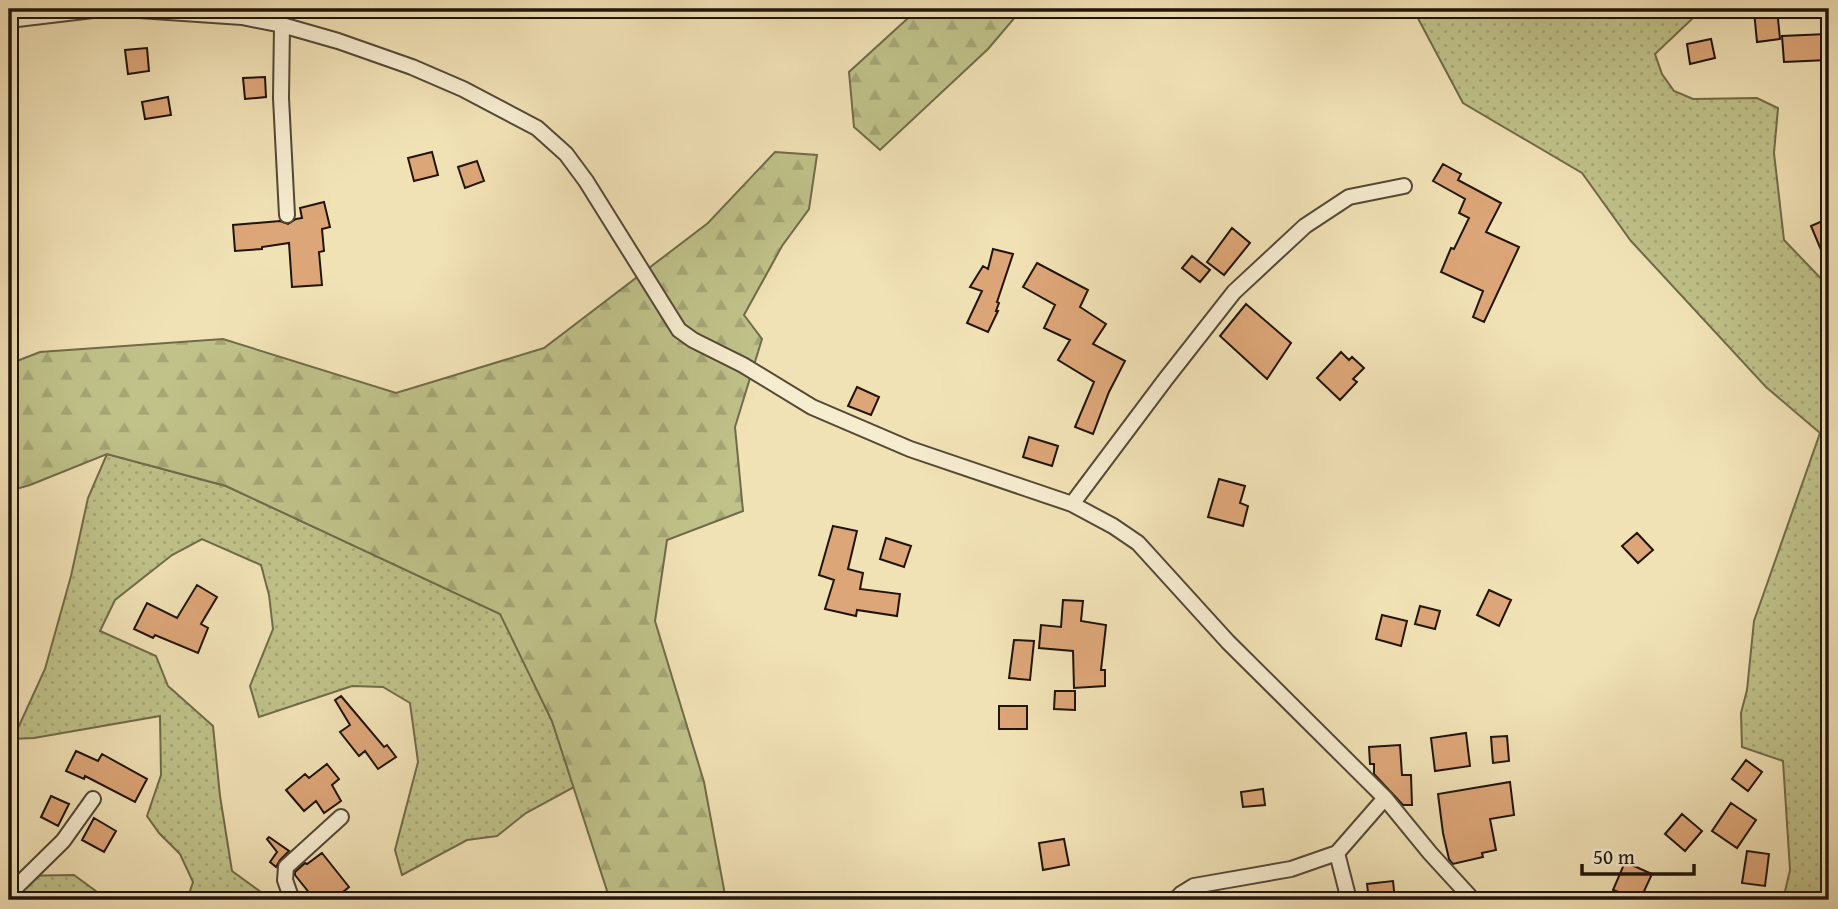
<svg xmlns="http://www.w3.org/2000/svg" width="1838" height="909" font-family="'Gentium Book Plus',serif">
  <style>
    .grass { fill: url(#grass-dots); stroke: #706b4a; stroke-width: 2 }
    .forest { fill: url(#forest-firs); stroke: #706b4a; stroke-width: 2 }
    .building { fill: #dda678; stroke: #20140a; stroke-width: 2 }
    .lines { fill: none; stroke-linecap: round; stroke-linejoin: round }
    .minor-casing { stroke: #544835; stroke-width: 18 }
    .minor { stroke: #f6ecd0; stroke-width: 14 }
  </style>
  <defs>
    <pattern id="grass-dots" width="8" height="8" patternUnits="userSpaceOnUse" patternTransform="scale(1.75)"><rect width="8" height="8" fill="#c0c28a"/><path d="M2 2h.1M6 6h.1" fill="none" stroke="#a5a676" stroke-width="1.8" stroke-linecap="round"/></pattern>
    <pattern id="forest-firs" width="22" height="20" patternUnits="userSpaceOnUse" patternTransform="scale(1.75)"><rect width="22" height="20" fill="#c0c28a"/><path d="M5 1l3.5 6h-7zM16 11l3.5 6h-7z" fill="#a5a676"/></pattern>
  </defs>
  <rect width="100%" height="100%" fill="#f1e2b6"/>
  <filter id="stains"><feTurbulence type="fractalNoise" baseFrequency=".00286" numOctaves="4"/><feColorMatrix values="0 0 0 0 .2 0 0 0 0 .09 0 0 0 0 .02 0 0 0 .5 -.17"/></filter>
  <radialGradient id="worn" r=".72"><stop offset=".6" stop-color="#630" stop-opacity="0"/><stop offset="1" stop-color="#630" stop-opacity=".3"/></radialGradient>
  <!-- grass -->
  <path class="grass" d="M1413,9H1696L1694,17L1655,54L1662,74L1674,91L1693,99L1757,98L1778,108L1774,153L1784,240L1829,287V900H1783L1790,870L1783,761L1742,747L1741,713L1747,690L1754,621L1820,433L1766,387L1631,241L1582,173L1463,103Z
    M107,454L226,486L501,614L552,721L574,787L526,813L497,836L467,840L402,875L395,850L418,762L410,703L383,687L352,686L259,717L250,686L273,629L269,595L261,565L202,539L172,555L115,600L100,631L156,656L168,686L213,726L220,796L232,871L272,900H187L193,882L180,854L159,833L147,816L161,775L160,716L34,738L13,739L45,669L71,576L88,498Z
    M74,875L108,900H9V876Z"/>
  <!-- forest -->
  <path class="forest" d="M918,9H1022L988,49L880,150L854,127L849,72Z
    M775,152L817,155L809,209L782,246L744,315L762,339L735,427L743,511L667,540L655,621L704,782L726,900H610L552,721L500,614L226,486L107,454L30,485L9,491V364L40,352L223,339L396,393L544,348L708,223Z"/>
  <!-- building -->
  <path class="building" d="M1777,9L1780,39L1757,42L1754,11Z
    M1827,34L1828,60L1784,62L1782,36Z
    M1711,39L1715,58L1690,64L1687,44Z
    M147,48L149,71L128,74L125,50Z
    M265,77L266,97L245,99L243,78Z
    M168,97L171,115L145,119L142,102Z
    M432,152L438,175L414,181L408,158Z
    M477,161L484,181L465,188L458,167Z
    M1443,164L1461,174L1458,180L1501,203L1486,232L1519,247L1484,322L1473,317L1483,291L1441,272L1451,248L1454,249L1469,218L1459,213L1465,199L1433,181Z
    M324,202L330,227L322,229L324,251L319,252L322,285L292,287L289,243L262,247V249L235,251L233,225L280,221L288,224L296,219L302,218L300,208Z
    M1829,218V269L1811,226Z
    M1232,228L1250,243L1224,275L1207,262Z
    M993,249L1013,254L997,302L999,303L996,311H998L988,332L967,323L982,291L970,287L983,266L988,269Z
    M1192,256L1210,270L1200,282L1182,268Z
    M1037,263L1088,290L1080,307L1106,324L1093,344L1125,361L1109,392L1093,434L1075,427L1094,382L1058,360L1070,340L1044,328L1055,305L1023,287Z
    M1246,304L1291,343L1267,379L1220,336Z
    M1341,352L1349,360L1352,357L1364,368L1353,379L1357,382L1340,400L1317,378Z
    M857,387L879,397L871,415L848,406Z
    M1029,437L1058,446L1052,466L1023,457Z
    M1219,479L1245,486L1240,503L1248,506L1243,526L1208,517Z
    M833,526L857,531L848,569L863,573L860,589L900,594L897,616L857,610L856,616L825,609L834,580L819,575Z
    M1637,533L1653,550L1638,563L1622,546Z
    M886,538L911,546L904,567L880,559Z
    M197,585L217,597L201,624L208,628L198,653L155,635L153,638L134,629L147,603L177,618Z
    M1489,590L1511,600L1499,626L1477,615Z
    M1063,600L1083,601L1081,621L1106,625L1101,670H1105V686L1074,688L1073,651L1039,648L1041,625L1061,627Z
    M1420,606L1440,611L1435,629L1415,624Z
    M1382,615L1407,621L1401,646L1376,639Z
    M1014,640L1034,641L1030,680L1009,678Z
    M1055,691H1075V710L1054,709Z
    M341,696L384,747L387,745L396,757L378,769L365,751L359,756L340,732L350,725L335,700Z
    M999,706H1027V729H999Z
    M1466,733L1470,766L1435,771L1431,738Z
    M1507,736L1509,761L1493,763L1491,737Z
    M1400,745L1402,775H1411L1412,805H1403L1374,774V764H1370L1369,747Z
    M76,751L98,761L102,754L147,779L135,802L85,776L84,779L66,771Z
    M1746,760L1762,772L1748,791L1732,779Z
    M327,764L339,779L332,785L341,801L324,813L316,801L304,811L286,790L305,774L309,778Z
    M1510,782L1514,815L1490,819L1496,850L1482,853L1483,857L1453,864L1449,859L1443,833L1438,794Z
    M1263,789L1265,805L1243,807L1241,792Z
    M51,796L69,804L58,826L41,817Z
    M1731,803L1756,820L1737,848L1712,831Z
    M1682,814L1702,831L1685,851L1665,834Z
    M94,818L116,831L104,852L82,840Z
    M269,837L289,851L280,860L276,867L270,862L277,852L267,839Z
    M1064,839L1069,865L1043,870L1039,843Z
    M1747,851L1769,854L1765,886L1742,883Z
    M322,853L349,887L333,900H315L295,875V872L305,863L307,864Z
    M1625,862L1652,874L1640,900L1613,890Z
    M1393,881L1395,900H1369L1367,884Z"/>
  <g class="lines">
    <!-- minor casing -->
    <g class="minor-casing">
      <path id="minor" d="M124,9L242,17L282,25L338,41L412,67L463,89L537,128L566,154L586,181L679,330L693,340L743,365L812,407L910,449L1072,504L1113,526L1138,543L1228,642L1385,798L1430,853L1473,900
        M9,20L101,9
        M282,25L281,98L287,215
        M1072,504L1165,380L1234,292L1305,226L1349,197L1404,186
        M1337,853L1349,900
        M9,894L63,841L93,799
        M292,900L285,880L286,867L341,817
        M1175,900L1181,894L1194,886L1291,869L1337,853L1385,798"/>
    </g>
    <!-- minor -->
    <use href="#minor" class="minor"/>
  </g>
  <!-- margin -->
  <rect width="1838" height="909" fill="none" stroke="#f1e2b6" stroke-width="35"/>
  <rect x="10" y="10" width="1817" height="888" fill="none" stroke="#20140a" stroke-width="3.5"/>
  <rect x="18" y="18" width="1803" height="874" fill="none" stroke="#20140a" stroke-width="2"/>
  <!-- scale -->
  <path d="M1582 864v10h112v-10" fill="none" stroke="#20140a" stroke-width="3.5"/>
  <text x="1593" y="864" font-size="21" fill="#20140a" stroke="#f6ecd0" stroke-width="5" paint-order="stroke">50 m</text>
  <rect width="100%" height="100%" filter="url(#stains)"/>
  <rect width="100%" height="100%" fill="url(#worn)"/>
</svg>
